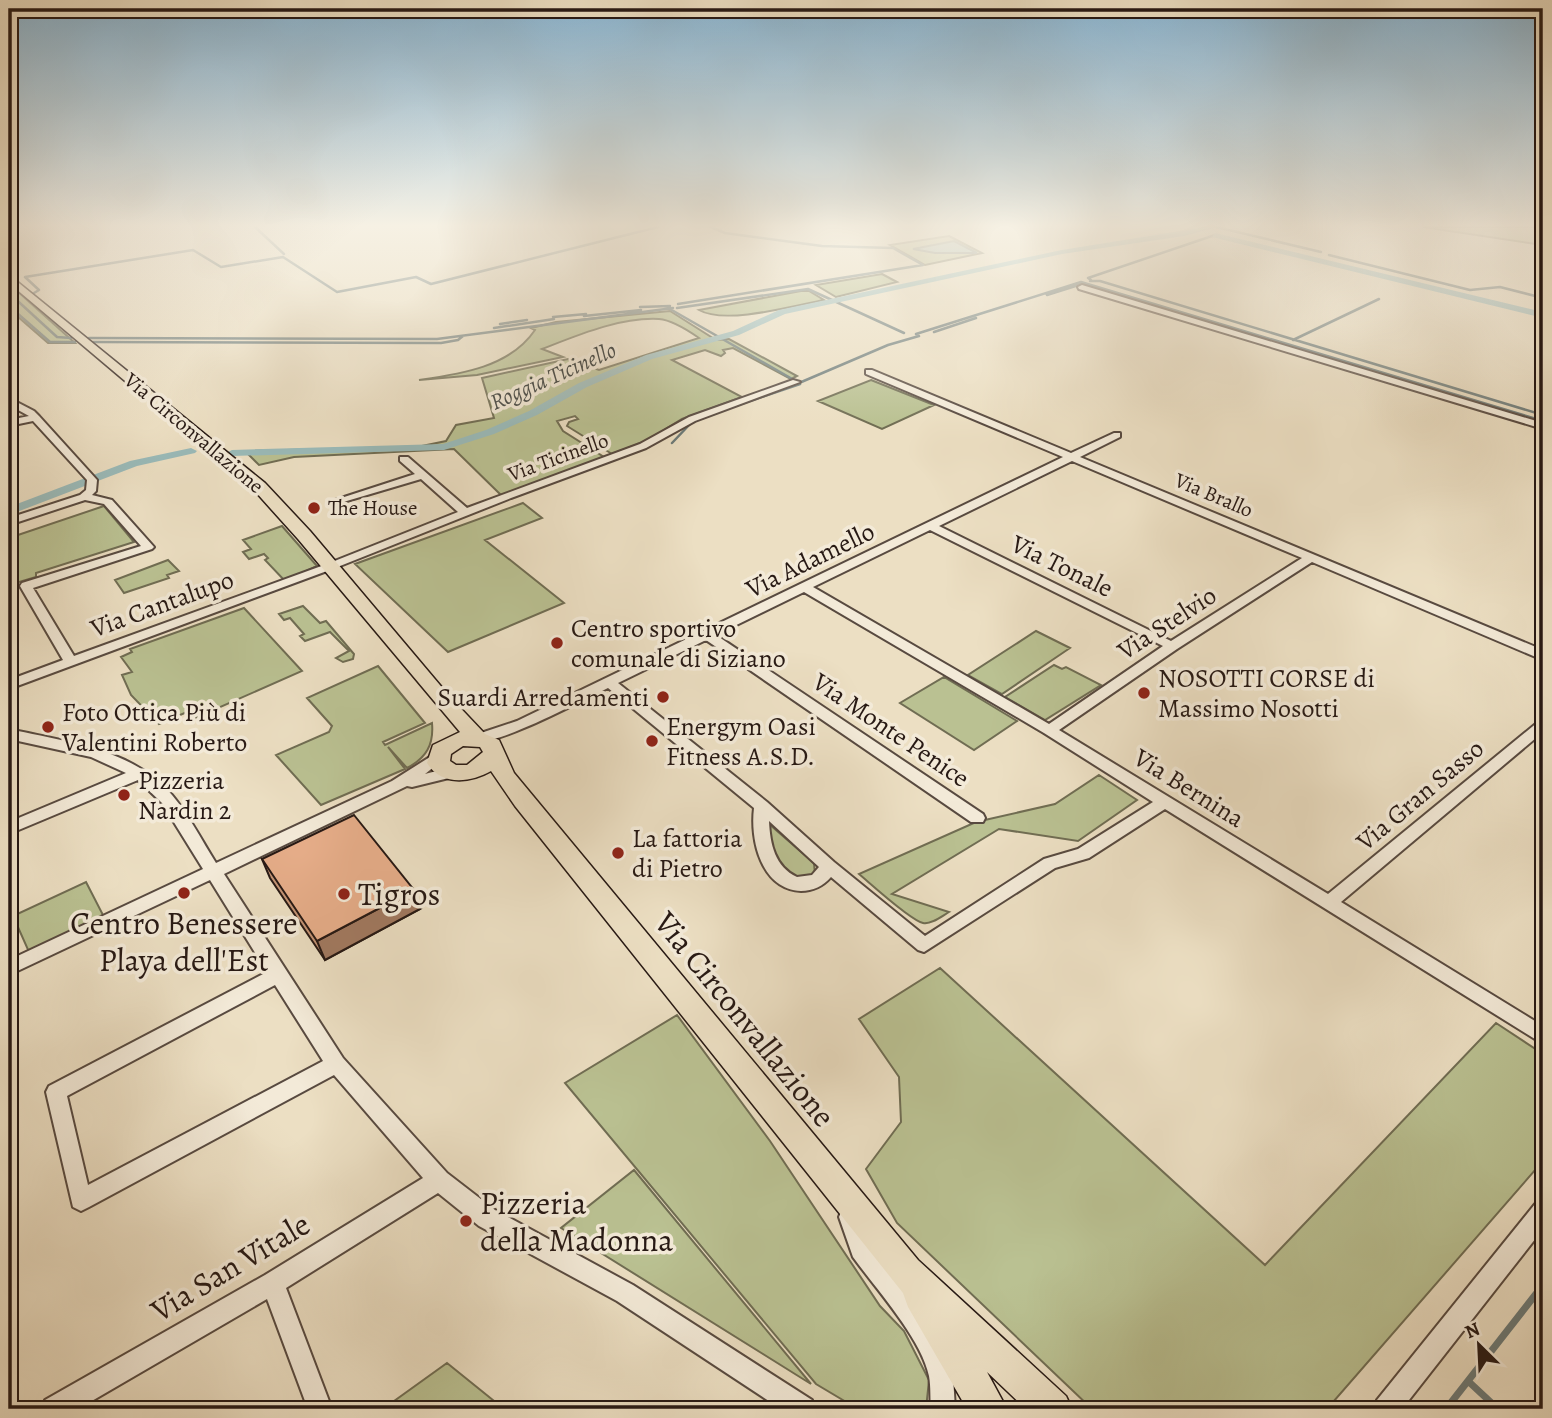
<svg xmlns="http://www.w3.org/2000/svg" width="1552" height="1418" font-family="Alegreya,serif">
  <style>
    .green { fill: #bac192; stroke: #706d53; stroke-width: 2 }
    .water { fill: #9abbba; stroke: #6c7a78; stroke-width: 2 }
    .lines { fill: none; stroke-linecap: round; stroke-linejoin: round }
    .stream-far1 { stroke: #6c7a78; stroke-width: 2.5 }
    .stream { stroke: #6c7a78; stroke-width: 7 }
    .canal { fill: #9abbba; fill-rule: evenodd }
    .minor-casing { stroke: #584a40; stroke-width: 4 }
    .primary-casing { stroke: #271914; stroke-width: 3 }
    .minor { fill: #f3ead8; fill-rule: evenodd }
    .primary { fill: #ecdfc3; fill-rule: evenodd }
    .wall { fill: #c69576; stroke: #271914; stroke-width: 2 }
    .shaded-wall { fill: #a17960; stroke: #271914; stroke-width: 2 }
    .building { fill: #e6ad89; stroke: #271914; stroke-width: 2 }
    .poi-dot { fill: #8f2418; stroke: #f3ead8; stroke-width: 2.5 }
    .labels { text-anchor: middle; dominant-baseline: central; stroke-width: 7; stroke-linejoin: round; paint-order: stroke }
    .far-street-label { font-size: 21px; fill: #271914; stroke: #f3ead8 }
    .far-poi-label { font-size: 21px; fill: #271914; stroke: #f3ead8; text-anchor: start }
    .far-water-label { font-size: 23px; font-style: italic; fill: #4f524e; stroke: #f3ead8 }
    .street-label { font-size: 26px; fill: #271914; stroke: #f3ead8 }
    .poi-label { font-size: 26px; fill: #271914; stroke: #f3ead8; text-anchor: start }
    .near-poi-label { font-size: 32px; fill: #271914; stroke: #f3ead8; text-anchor: start }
    .near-street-label { font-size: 32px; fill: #271914; stroke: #f3ead8 }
  </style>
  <rect width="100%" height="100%" fill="#ecdfc3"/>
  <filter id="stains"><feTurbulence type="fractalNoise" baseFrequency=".00286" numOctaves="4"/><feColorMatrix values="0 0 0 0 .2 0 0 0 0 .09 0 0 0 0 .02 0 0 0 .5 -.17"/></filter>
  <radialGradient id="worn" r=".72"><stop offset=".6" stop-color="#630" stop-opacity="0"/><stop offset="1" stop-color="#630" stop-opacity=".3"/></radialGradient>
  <!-- green -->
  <path class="green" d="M1423,227H1543V245Z
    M949,236L982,253L925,265L890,245Z
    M882,274L897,282L836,297L816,285Z
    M17,291L75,343H48L9,309V293Z
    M801,291H809L824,300C793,306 725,325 699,310Z
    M670,311L716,340L729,339L797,376L791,379L733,348L723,350L725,353L721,356L705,350L672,360L742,397L682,419L646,441L612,454L567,426L569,422L578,419L575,416L557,421L563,431L604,457L502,496L454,449L294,457L259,465L245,451L417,447L446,441L456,425L494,418L482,378L568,359L599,370L699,338C689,331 671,320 659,319C620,317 578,335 542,349L563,357L477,375L419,380C461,374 510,367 535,330L531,328L556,322Z
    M871,380L934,405L882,429L818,401Z
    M523,503L542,518L485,540L564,603L448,652L355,564Z
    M104,506L134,542L36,573V577L9,585V538Z
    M282,526L317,566L285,581L265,560L268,558L264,554L249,559L243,552L251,549L243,540Z
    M168,560L179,571L167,575L169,578L124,593L115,580Z
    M303,606L320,623L326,621L354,654L353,659L343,662L336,658L349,651L330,632L305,641L300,636L304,634L290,618L284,620L279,614Z
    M244,608L302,671L193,719L187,712L159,724L131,695L122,675L132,672L121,657L132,652L130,649Z
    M1036,631L1070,648L1002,694L968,675Z
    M1054,665L1062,669L1066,667L1101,685L1045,720L1005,697Z
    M378,666L425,723L383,742L385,745L432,723C434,745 426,758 407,768L388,747L405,769L321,805L276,755L329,732L332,726L307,698Z
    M944,677L1017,721L974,750L900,703Z
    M1099,775L1137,800L1078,841L999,829L892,894L949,912C942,916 931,925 923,923C910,920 871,884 859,874L976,822L1055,804Z
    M769,824L814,863L815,876C787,889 766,848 769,824Z
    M86,882L104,917L29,952L13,916Z
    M940,968L1265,1265L1496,1023L1543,1054V1161L1327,1409H1092L897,1223L866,1169L901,1122L899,1077L859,1019Z
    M677,1015L770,1141L880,1306L904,1331L929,1380L926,1409H858L816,1384L565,1083Z
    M634,1170L811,1384L561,1228Z
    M447,1363L504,1409H383Z"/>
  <!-- water -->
  <path class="water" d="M954,241L977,253H935L913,249Z"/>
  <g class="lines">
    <!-- stream-far1 -->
    <path class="stream-far1" d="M255,227L284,254
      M1216,227L1321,252
      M1329,255L1470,290L1500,287L1543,298
      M1091,280L1088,278L1215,235
      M1090,281H1100L1543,415
      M9,293L57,337L71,338
      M34,293L39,290L25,277L193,250L221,267L283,257L337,292L416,277L431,284L658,227
      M1047,295L1082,284
      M678,304L923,265L893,248L822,246L725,233L711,227
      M9,306L50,342H75
      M640,307L670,306
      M677,308L808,289L904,333
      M670,309L794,380
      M584,316L641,310
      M553,317L586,314
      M500,324L527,320
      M494,328L554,319
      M934,332L976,318
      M916,334L1081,282L1543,421
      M89,338L437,339L673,308
      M1293,340L1379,299
      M93,342L441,343L458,340L463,336
      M799,383L888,345L919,336
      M735,406L800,384
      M672,443L691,423"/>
    <!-- stream -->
    <path class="stream" d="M1468,1381L1498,1409
      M1446,1409L1543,1285"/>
    <!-- canal -->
    <path class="canal" d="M1205,227H1218L1184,236L1062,254L785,314L739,335L652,359L587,387L537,415L494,434L444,450L232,456L226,453L232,450L443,444L486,430L529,411L579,383L646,355L733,331L779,310L1062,250Z
      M1215,233L1543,312V318L1212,237Z
      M191,448L197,451L195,453L137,466L9,515V507L130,461Z"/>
    <!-- minor casing -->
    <g class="minor-casing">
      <path id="minor" d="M1082,285L1543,423V429L1079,289L1078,287Z
        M866,370H872L1071,453L1114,433H1120V437L1080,457L1543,650V659L1538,658L1312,562L1177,649L1059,730L1328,894L1538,722L1543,721V732L1341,902L1543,1026V1044L1165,809L1089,858L1055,868L924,952L918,950L831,877C823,886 813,891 801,891C761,889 750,840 754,808L608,688C584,699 496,747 475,741L473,738L475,735L517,721L1063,457L866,374ZM1072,461L1302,558L1171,641L939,526ZM930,530L1163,646L1049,724L813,587ZM804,592L1044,733L1153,802L1078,849L1044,859L925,936L834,862L767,802L618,683L706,640L971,822H983L985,818L983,814L716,635ZM769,821L819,867L812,875L797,877C775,867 770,844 769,821Z
        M793,380L800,382L695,421L646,448L511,498L335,568L9,689V680L63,660L20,586L22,583L141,546L104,504L85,500L9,525V518L80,495L86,490L87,480L33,421L9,426V420L29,416L9,405V398L34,411L39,416L97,480L96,491L92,495L112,500L154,547L152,549L33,588L74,656L327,564L458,512L421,479L340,503L335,500L415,474L400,461V457H408L467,508L640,444L689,417Z
        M9,729C66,742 132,748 172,795C189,815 202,841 216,863L392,781L433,755H443L445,758L425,774L452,767L457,768L459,772L457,776L412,787L407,786L224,874L343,1058L447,1173L495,1210L633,1285L812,1400L815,1409H781L617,1301L479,1226L438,1193L286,1288L332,1409H308L267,1299L78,1409H42L45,1400L265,1275L423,1178L334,1075L89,1207L81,1211L73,1207L46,1092L49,1086L267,972L210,880L9,975V960L203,869L162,803L138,780L9,834V822L126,773L91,757L9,739ZM275,985L323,1061L88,1185L67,1096Z
        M1543,1201V1229L1402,1409H1374L1377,1400L1535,1204Z
        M850,1206L858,1209L870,1242L922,1312L936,1337L953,1376L955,1409H931C930,1399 931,1387 929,1376C921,1338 876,1289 853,1257L839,1217L842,1209Z"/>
    </g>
    <!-- primary casing -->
    <g class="primary-casing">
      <path id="primary" d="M9,275L265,483L310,531L450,697L485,734L499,740L514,773L918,1260L1066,1396L1072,1409H1026L987,1372L1007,1409H967L908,1307L903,1293L515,806L491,771C470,783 441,786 427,763L433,745L460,732L298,539L253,489L9,283ZM463,746L480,747L483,752L467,765H456L450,761L451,754Z"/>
    </g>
    <!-- minor -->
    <use href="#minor" class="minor"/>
    <!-- primary -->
    <use href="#primary" class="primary"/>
  </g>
  <!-- wall -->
  <path class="wall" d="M262,859L420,909L325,960L270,878Z"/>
  <!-- shaded-wall -->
  <path class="shaded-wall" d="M414,890L420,909L325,960L317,941Z"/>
  <!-- building -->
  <path class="building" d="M354,815L414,890L317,941L262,859Z"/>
  <!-- sky -->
  <linearGradient id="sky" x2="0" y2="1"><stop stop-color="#89b7d6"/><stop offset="0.53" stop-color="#f6f1e4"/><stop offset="1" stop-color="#f6f1e4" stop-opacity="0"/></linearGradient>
  <rect width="1552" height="425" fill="url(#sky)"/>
  <!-- markers -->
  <g class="poi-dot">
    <circle cx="314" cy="508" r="7"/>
    <circle cx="557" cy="643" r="7"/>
    <circle cx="1144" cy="693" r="7"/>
    <circle cx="663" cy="697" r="7"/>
    <circle cx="48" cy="727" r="7"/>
    <circle cx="652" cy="741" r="7"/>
    <circle cx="124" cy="795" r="7"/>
    <circle cx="618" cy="853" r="7"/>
    <circle cx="184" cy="893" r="7"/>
    <circle cx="344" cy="894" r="7"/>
    <circle cx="466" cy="1221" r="7"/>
  </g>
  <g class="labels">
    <!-- far-street labels -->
    <g class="far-street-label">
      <text transform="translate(194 433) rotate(40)">Via Circonvallazione</text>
      <text transform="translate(558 457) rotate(-20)">Via Ticinello</text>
      <text transform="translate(1214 495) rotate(23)">Via Brallo</text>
    </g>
    <!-- far-poi labels -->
    <g class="far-poi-label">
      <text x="328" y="508">The House</text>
    </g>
    <!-- far-water labels -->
    <g class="far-water-label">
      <text transform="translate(553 376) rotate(-24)">Roggia Ticinello</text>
    </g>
    <!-- street labels -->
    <g class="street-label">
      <text transform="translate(810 560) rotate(-26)">Via Adamello</text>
      <text transform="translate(1062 566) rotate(26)">Via Tonale</text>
      <text transform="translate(162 604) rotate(-20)">Via Cantalupo</text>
      <text transform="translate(1167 623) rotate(-33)">Via Stelvio</text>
      <text transform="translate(891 730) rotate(34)">Via Monte Penice</text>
      <text transform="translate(1189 788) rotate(32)">Via Bernina</text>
      <text transform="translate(1420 795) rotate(-40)">Via Gran Sasso</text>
    </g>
    <!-- poi labels -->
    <g class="poi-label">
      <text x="571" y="628">Centro sportivo<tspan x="571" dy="30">comunale di Siziano</tspan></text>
      <text x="1158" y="678">NOSOTTI CORSE di<tspan x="1158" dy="30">Massimo Nosotti</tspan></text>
      <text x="649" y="697" text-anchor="end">Suardi Arredamenti</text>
      <text x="62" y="712">Foto Ottica Più di<tspan x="62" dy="30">Valentini Roberto</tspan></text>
      <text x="666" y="726">Energym Oasi<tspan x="666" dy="30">Fitness A.S.D.</tspan></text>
      <text x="138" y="780">Pizzeria<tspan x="138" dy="30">Nardin 2</tspan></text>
      <text x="632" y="838">La fattoria<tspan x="632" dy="30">di Pietro</tspan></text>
    </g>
    <!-- near-poi labels -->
    <g class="near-poi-label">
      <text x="358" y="894">Tigros</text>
      <text x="184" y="923" text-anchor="middle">Centro Benessere<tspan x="184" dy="37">Playa dell'Est</tspan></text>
      <text x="480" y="1203">Pizzeria<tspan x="480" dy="37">della Madonna</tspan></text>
    </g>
    <!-- near-street labels -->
    <g class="near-street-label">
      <text transform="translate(745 1019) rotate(51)">Via Circonvallazione</text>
      <text transform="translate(230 1267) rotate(-31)">Via San Vitale</text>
    </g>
  </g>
  <!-- margin -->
  <rect width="1552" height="1418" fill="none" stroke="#ecdfc3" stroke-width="35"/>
  <rect x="10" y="10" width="1531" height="1397" fill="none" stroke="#271914" stroke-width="3.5"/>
  <rect x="18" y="18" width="1517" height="1383" fill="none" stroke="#271914" stroke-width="2"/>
  <!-- north arrow -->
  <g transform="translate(1479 1345) rotate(336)" stroke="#f3ead8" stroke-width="5" paint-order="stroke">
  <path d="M0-5L12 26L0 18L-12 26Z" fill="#271914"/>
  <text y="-10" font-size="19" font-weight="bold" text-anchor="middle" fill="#271914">N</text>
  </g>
  <rect width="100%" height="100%" filter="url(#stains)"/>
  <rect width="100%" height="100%" fill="url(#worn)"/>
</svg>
